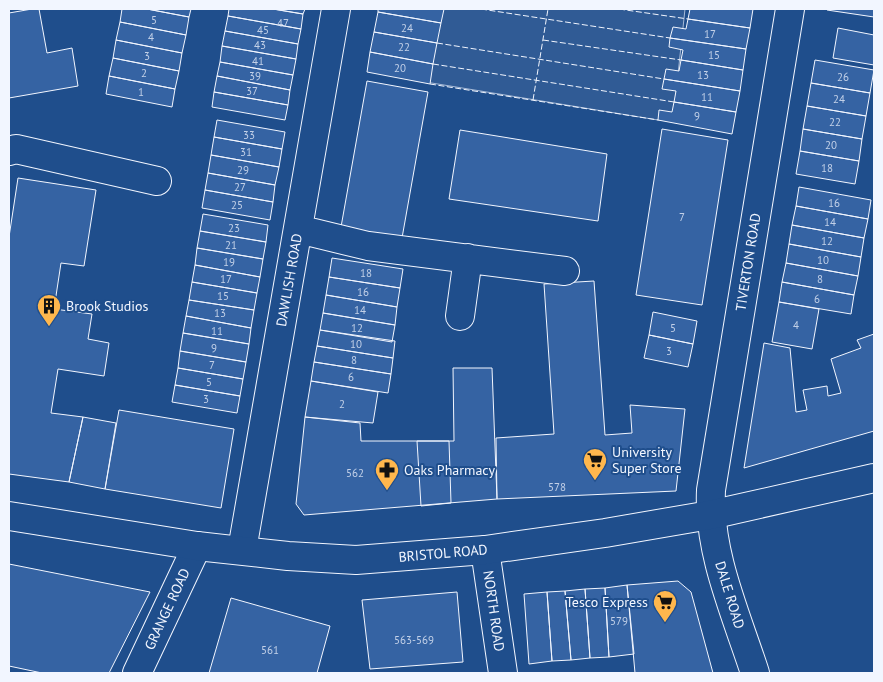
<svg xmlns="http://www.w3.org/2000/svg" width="883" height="682" font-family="'PT Sans',sans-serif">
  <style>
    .green { fill: #305b95; stroke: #a8bbd7 }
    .building { fill: #3563a3; stroke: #f2f6ff }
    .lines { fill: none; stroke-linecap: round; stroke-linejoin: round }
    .minor-casing { stroke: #f2f6ff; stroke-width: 30 }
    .major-casing { stroke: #f2f6ff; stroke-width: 30 }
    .minor { stroke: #1f4e8c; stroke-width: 28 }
    .major { stroke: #1f4e8c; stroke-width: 28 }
    .fence { stroke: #f2f6ff; stroke-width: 1; stroke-dasharray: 6 2.5; stroke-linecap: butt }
    .labels { text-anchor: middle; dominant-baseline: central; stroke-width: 4; stroke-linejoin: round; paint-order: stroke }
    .number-label { font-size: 11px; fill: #c3d1e8 }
    .street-label { font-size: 14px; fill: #f2f6ff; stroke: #1f4e8c }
    .poi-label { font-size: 14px; fill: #f2f6ff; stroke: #1f4e8c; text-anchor: start }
  </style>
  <rect width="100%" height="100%" fill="#1f4e8c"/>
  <!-- green -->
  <path class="green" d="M418,9H685L673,121L658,120L401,78Z"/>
  <!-- building -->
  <path class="building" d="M32,9H39L47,53L72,48L78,86L9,98V13Z
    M122,9H147L189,17L186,35L120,22Z
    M147,9H191L189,17Z
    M229,9H273L303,14L301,29L228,16Z
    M273,9H305L303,14Z
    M378,9H444L441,23L378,12Z
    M690,9H753L750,28L688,19Z
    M874,9V17L827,10V9Z
    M378,12L441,23L437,43L374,32Z
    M228,16L301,29L298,44L225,31Z
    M688,19L750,28L746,49L670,38L673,27L686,29Z
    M120,22L186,35L182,53L116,40Z
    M838,28L874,35V65L833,58Z
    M225,31L298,44L296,59L222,46Z
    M374,32L437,43L433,64L370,52Z
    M670,38L746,49L743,70L681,60L683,50L669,47Z
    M116,40L182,53L179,71L113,58Z
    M222,46L296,59L293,75L220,62Z
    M370,52L433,64L430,84L367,72Z
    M113,58L179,71L175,89L109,76Z
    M681,60L743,70L740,91L664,79L666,69L679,71Z
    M815,60L874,70L870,93L811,83Z
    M220,62L293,75L290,90L217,76Z
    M109,76L175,89L172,107L106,94Z
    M217,76L290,90L288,105L214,92Z
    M664,79L740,91L736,112L674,102L676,91L662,89Z
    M367,81L428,92L402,238L341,227Z
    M811,83L870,93L866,116L807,106Z
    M214,92L288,105L285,120L212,107Z
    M674,102L736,112L732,134L658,120L659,110L672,112Z
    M807,106L866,116L862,139L803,129Z
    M217,120L285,132L282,149L214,137Z
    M662,129L728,140L702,305L636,295Z
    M803,129L862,139L859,161L800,151Z
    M460,130L607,154L598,221L449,199Z
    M214,137L282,149L279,167L211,155Z
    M800,151L859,161L855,184L796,174Z
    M211,155L279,167L275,185L208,173Z
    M208,173L275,185L273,202L205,190Z
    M18,178L96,190L84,266L61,263L54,309L92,314L88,339L109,343L104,376L58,369L51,413L83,417L69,482L9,474V237Z
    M799,187L871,200L868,219L796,206Z
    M205,190L273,202L270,220L202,208Z
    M796,206L868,219L864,238L792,225Z
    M203,214L268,225L266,242L200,231Z
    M792,225L864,238L861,257L789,244Z
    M200,231L266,242L263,259L197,248Z
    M789,244L861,257L858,276L786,263Z
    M197,248L263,259L260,277L195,265Z
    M332,258L403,269L400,288L329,277Z
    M786,263L858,276L854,295L782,282Z
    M195,265L260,277L257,293L192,282Z
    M329,277L400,288L397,307L326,295Z
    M594,281L605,435L632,433L630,405L685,409L676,491L497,499L496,438L554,434L544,284Z
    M192,282L257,293L254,310L189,300Z
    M782,282L854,295L851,314L779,302Z
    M326,295L397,307L395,325L323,313Z
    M189,300L254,310L251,328L186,316Z
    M779,302L819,309L812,349L772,342Z
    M653,312L697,321L693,344L649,335Z
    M323,313L395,325L392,342L320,330Z
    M186,316L251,328L249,344L183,333Z
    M320,330L395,341L393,358L317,346Z
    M183,333L249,344L246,362L180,351Z
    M874,334V431L744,468L764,343L790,348L796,412L807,410L803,390L827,386L828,396L841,393L831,359L861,348L857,340Z
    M649,335L693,344L688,367L644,358Z
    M317,346L393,358L391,374L314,362Z
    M180,351L246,362L243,379L178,368Z
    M314,362L391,374L388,393L311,381Z
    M178,368L243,379L240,396L175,385Z
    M453,368H492L497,499L304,515L296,504L305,417L360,423L361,441H454Z
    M311,381L378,392L373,423L305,417Z
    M175,385L240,396L237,413L172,402Z
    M119,410L234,429L221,508L105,489Z
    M83,417L116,423L105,489L69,482Z
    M417,441H449L451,503L421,506Z
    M9,564L150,592L109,673H42L9,666Z
    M678,581L691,592L713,673H635L627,585Z
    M627,585L634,654L609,657L605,588Z
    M605,588L609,657L590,658L585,589Z
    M585,589L590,658L571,660L565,591Z
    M565,591L571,660L552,661L547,592Z
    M457,592L463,662L370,669L362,600Z
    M547,592L552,661L529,664L524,594Z
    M231,598L330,626L317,673H209Z"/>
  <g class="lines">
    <!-- minor casing -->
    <g class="minor-casing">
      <path id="minor" d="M9,151L16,149L157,181
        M298,229L368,246L565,271
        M460,316L468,258
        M242,550L336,9
        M485,550L503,673
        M137,673L197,546
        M755,673C736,614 708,553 711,490L790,9"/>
    </g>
    <!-- major casing -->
    <g class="major-casing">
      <path id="major" d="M9,516L197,546L288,556L356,560L485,550L605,533L710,515L874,478"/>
    </g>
    <!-- minor -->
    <use href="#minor" class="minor"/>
    <!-- major -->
    <use href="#major" class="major"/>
    <!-- fence -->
    <path class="fence" d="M481,9L670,38
      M619,9L688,19
      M543,40L681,60
      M437,43L664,79
      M433,64L674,102
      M430,84L658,120
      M533,100L548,9"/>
  </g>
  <!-- icons -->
  <defs>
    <g id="building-pin" transform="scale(1.25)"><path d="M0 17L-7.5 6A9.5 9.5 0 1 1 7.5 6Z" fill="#ffb74d" stroke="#1f4e8c"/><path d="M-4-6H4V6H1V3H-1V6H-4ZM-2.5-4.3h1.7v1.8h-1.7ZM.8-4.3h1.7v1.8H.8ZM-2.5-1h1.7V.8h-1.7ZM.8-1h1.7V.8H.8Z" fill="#111"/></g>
    <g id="supermarket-pin" transform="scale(1.25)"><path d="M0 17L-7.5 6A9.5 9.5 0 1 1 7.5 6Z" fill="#ffb74d" stroke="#1f4e8c"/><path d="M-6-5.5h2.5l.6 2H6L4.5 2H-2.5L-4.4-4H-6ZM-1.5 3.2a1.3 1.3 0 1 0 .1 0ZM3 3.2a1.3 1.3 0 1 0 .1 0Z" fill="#111"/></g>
    <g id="pharmacy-pin" transform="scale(1.25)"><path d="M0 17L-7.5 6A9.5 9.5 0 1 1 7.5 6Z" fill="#ffb74d" stroke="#1f4e8c"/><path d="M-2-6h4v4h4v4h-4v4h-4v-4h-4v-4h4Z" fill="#111"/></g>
  </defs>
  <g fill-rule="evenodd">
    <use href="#building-pin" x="49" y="306"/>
    <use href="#supermarket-pin" x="595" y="460"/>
    <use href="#pharmacy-pin" x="387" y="470"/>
    <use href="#supermarket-pin" x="665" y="602"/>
  </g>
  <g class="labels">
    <!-- number labels -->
    <g class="number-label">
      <text x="154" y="20">5</text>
      <text x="283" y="23">47</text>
      <text x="407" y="28">24</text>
      <text x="263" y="30">45</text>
      <text x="710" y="34">17</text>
      <text x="151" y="37">4</text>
      <text x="260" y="45">43</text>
      <text x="404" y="47">22</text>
      <text x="714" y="55">15</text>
      <text x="147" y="56">3</text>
      <text x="258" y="61">41</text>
      <text x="400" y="68">20</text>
      <text x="144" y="73">2</text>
      <text x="703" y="75">13</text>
      <text x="255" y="76">39</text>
      <text x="843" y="77">26</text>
      <text x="252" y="91">37</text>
      <text x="141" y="92">1</text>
      <text x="707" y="97">11</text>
      <text x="839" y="99">24</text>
      <text x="697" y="116">9</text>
      <text x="835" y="122">22</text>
      <text x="249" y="135">33</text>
      <text x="831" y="145">20</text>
      <text x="246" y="152">31</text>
      <text x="827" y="168">18</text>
      <text x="243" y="170">29</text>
      <text x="240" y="187">27</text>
      <text x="834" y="203">16</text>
      <text x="237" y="205">25</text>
      <text x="682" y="217">7</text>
      <text x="830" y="222">14</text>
      <text x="234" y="228">23</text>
      <text x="827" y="241">12</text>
      <text x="231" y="245">21</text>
      <text x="823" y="260">10</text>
      <text x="229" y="262">19</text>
      <text x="366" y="273">18</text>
      <text x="226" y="279">17</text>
      <text x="820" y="279">8</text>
      <text x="363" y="292">16</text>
      <text x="223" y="296">15</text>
      <text x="817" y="299">6</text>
      <text x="360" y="310">14</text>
      <text x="220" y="313">13</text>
      <text x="796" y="325">4</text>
      <text x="357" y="328">12</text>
      <text x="673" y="328">5</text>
      <text x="217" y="331">11</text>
      <text x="356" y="344">10</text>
      <text x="214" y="348">9</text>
      <text x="669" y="351">3</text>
      <text x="354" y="360">8</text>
      <text x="212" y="365">7</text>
      <text x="351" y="377">6</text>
      <text x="209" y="382">5</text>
      <text x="206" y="399">3</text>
      <text x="342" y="404">2</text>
      <text x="355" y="473">562</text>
      <text x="557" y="487">578</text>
      <text x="619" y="621">579</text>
      <text x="414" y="640">563-569</text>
      <text x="270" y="650">561</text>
    </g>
    <!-- street labels -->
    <g class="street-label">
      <text transform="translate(748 262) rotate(-81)">TIVERTON ROAD</text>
      <text transform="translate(289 280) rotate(-80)">DAWLISH ROAD</text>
      <text transform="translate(443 553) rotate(-5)">BRISTOL ROAD</text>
      <text transform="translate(730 595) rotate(73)">DALE ROAD</text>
      <text transform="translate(167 609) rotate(-65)">GRANGE ROAD</text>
      <text transform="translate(494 611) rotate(82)">NORTH ROAD</text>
    </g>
    <!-- poi labels -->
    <g class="poi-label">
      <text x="66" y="306">Brook Studios</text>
      <text x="612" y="452">University<tspan x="612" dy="16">Super Store</tspan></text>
      <text x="404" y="470">Oaks Pharmacy</text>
      <text x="648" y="602" text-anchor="end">Tesco Express</text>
    </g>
  </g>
  <!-- border -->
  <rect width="883" height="682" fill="none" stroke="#f2f6ff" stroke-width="20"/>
</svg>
